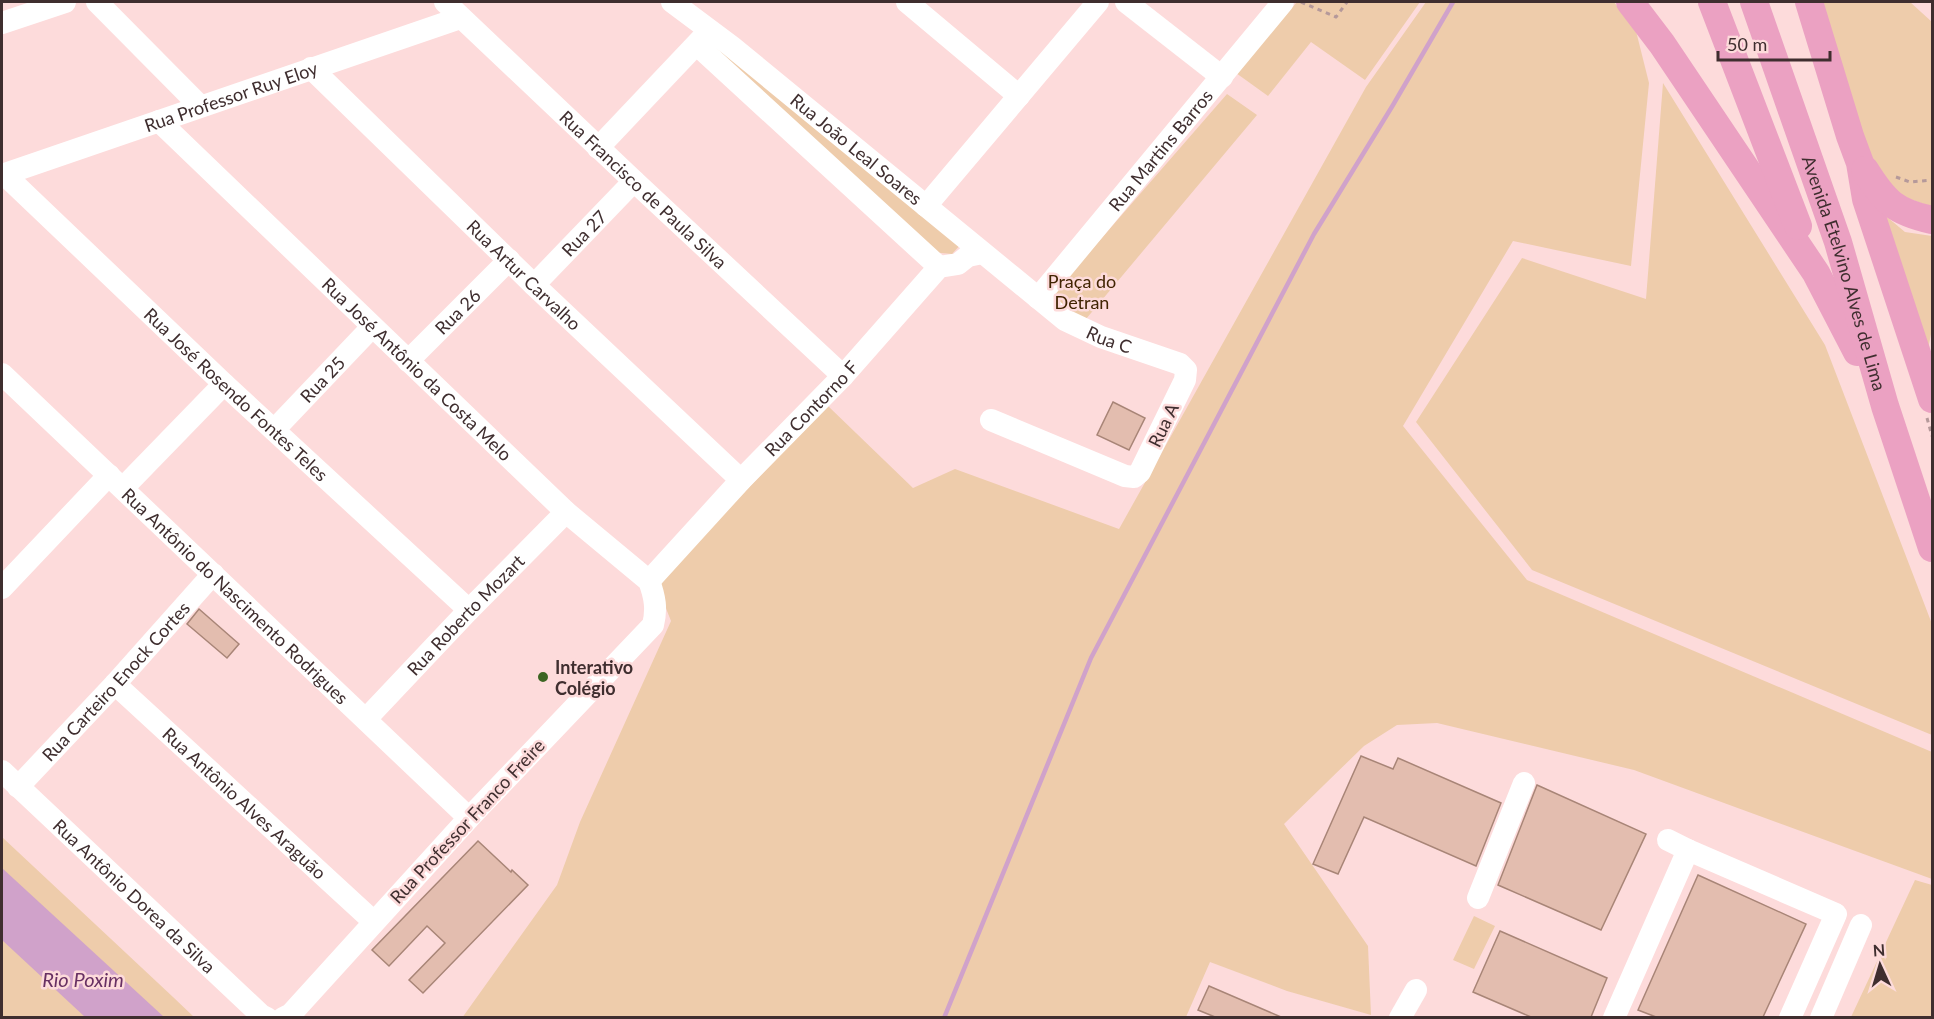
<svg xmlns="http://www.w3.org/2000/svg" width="1934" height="1019" font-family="Lato,sans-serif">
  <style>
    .green { fill: #eeccab }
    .water { fill: #d0a2ca }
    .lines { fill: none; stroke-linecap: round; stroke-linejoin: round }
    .stream { stroke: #d0a2ca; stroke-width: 4.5 }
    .building { fill: #e3bdaf; stroke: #a88577; stroke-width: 1.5 }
    .path { stroke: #b5999a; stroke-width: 3; stroke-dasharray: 4.5 4.5; stroke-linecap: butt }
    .minor { stroke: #fff; stroke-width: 22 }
    .major { stroke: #eba1c2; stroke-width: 28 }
    .poi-dot { fill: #3c6522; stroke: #fddbdb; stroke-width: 2 }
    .labels { text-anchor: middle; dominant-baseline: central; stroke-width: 5; stroke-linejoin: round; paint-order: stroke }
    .street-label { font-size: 18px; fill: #3f2e2f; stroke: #fddbdb }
    .park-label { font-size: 18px; fill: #412402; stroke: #fddbdb }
    .poi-label { font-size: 18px; font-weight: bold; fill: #3f2e2f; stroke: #fddbdb; text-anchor: start }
    .water-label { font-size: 20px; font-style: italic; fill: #683063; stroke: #fddbdb }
  </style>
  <rect width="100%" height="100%" fill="#fddbdb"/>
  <!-- green -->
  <path class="green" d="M1297,2H1420L1365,80L1311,42L1268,96L1236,73Z
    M1426,2H1614L1636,31L1649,83L1631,266L1513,241L1403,426L1527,580L1932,752V879L1634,770L1437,723L1397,725L1364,746L1284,824L1368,946L1371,1015L1287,991L1210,962L1186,1017L462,1018L557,885L580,822L671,621L656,583L828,406L913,488L955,469L1119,529L1366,87Z
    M1813,2H1910L1932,22V207L1874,186Z
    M715,39L962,243L952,254L931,252L709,48Z
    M1663,83L1825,345L1932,624V735L1532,570L1416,422L1522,258L1646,299Z
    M1227,94L1257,115L1086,319L1065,311L1053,294Z
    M1881,212L1905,232L1932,236V329L1929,344L1932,376Z
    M2,837L173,997L194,1017H2Z
    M1915,880L1932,885V1017H1851Z
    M1474,916L1495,926L1474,969L1453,960Z"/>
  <!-- water -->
  <path class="water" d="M2,868L164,1017H85L2,940Z"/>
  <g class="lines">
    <!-- stream -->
    <path class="stream" d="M944,1018L1091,658L1314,234L1393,105L1453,2"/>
  </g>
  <!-- building -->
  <path class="building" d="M1113,402L1145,418L1129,450L1097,435Z
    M199,609L239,644L227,658L187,624Z
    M1361,756L1393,769L1398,758L1501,803L1476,866L1364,817L1338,874L1313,864Z
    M1537,785L1646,834L1601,930L1498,885Z
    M478,841L511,872L512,870L528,885L423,993L409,980L445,943L427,926L389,966L372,950Z
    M1698,875L1806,924L1763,1017H1656L1638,1010Z
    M1500,931L1607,978L1591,1017H1531L1473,992Z
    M1209,986L1281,1017H1215L1198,1010Z"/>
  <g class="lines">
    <!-- path -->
    <path class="path" d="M1301,2L1336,17L1347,2
      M1896,177L1910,182L1932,180
      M1927,418L1932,436"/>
    <!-- minor -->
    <g class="minor">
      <path d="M97,2L200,106"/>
      <path id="s1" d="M445,2L634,181L843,376"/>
      <path id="s2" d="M672,2L731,46L1065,320L1101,337L1180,364L1186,370L1185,380L1140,472L1134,477L1125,476L991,420"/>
      <path d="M907,2L1019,96"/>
      <path d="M1126,2L1222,77"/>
      <path d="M2,23L65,2"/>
      <path d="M697,45L939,267"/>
      <path id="s3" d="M311,68L534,285L741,480"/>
      <path id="s4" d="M159,121L566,512L649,581C655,597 657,609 653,625L469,818L291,1014L283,1018"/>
      <path d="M598,148L706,34"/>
      <path id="s5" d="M4,174L224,384L469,610"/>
      <path id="s6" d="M2,175L460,18"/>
      <path d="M926,206L1098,2"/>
      <path id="s7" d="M534,285L634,181"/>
      <path id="s8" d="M1038,298L1283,2"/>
      <path id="s9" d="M408,361L509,260"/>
      <path id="s10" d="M2,374L469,818"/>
      <path id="s11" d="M274,430L372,327"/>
      <path d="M123,488L224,384"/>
      <path id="s12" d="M649,581L741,480L843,376L939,267L958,264L968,256L982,253"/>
      <path d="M2,588L109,475"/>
      <path id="s13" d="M115,684L374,922"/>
      <path id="s14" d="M366,719L469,610L566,512"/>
      <path id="s15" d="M2,771L261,1015L267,1018"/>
      <path id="s16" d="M18,787L115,684L213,574"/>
      <path d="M1668,840L1688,850"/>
      <path d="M1478,898L1524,783"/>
      <path d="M1400,1018L1416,990"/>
      <path d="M1614,1018L1688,850L1836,914L1790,1018"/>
      <path d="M1821,1018L1861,925"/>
    </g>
    <!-- major -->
    <g class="major">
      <path d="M1630,2L1662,44L1816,273L1857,352"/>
      <path d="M1712,2L1798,226"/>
      <path id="s17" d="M1754,2L1838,242L1885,406L1932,548"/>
      <path d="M1809,2L1850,136L1860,163L1866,199L1932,399"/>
      <path d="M1865,170C1885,202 1895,212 1932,220"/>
    </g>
  </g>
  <!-- markers -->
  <circle class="poi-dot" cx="543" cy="677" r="6"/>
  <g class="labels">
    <!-- street labels -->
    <g class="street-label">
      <text stroke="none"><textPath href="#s6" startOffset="242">Rua Professor Ruy Eloy</textPath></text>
      <text stroke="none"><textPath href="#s2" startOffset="236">Rua João Leal Soares</textPath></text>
      <text stroke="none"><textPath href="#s8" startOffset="192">Rua Martins Barros</textPath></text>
      <text stroke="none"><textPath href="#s1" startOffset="273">Rua Francisco de Paula Silva</textPath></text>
      <text stroke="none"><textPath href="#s7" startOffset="72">Rua 27</textPath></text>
      <text stroke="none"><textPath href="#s17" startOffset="286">Avenida Etelvino Alves de Lima</textPath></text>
      <text stroke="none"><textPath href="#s3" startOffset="297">Rua Artur Carvalho</textPath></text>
      <text stroke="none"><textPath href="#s9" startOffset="70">Rua 26</textPath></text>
      <text stroke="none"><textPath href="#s2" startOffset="554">Rua C</textPath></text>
      <text stroke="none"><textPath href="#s4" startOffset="358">Rua José Antônio da Costa Melo</textPath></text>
      <text stroke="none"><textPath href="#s11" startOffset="70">Rua 25</textPath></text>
      <text stroke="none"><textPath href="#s5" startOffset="320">Rua José Rosendo Fontes Teles</textPath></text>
      <text stroke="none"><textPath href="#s12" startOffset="237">Rua Contorno F</textPath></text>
      <text transform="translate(1163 425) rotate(-64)">Rua A</text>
      <text stroke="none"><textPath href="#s10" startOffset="322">Rua Antônio do Nascimento Rodrigues</textPath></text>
      <text stroke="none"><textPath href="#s14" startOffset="144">Rua Roberto Mozart</textPath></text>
      <text stroke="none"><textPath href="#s16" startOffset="144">Rua Carteiro Enock Cortes</textPath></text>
      <text stroke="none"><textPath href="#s13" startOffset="176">Rua Antônio Alves Araguão</textPath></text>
      <text transform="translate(467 821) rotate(-47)">Rua Professor Franco Freire</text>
      <text stroke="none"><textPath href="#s15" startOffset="182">Rua Antônio Dorea da Silva</textPath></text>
    </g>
    <!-- park labels -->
    <g class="park-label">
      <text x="1082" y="281">Praça do<tspan x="1082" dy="21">Detran</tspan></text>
    </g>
    <!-- poi labels -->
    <g class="poi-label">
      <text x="555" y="667">Interativo<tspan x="555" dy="21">Colégio</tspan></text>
    </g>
    <!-- water labels -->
    <g class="water-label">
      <text x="83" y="979">Rio Poxim</text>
    </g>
  </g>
  <!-- border -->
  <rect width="1934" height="1019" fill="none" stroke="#3f2e2f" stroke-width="6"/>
  <!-- north arrow -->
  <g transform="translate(1880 965) rotate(356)" stroke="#fddbdb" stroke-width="4.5" paint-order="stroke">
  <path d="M0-4.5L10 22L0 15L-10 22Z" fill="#3f2e2f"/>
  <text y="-9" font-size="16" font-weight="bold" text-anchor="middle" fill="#3f2e2f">N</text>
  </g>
  <!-- scale -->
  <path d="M1718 51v9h112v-9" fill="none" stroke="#3f2e2f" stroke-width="3"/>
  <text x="1727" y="51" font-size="18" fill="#3f2e2f" stroke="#fddbdb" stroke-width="4.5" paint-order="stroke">50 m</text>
</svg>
